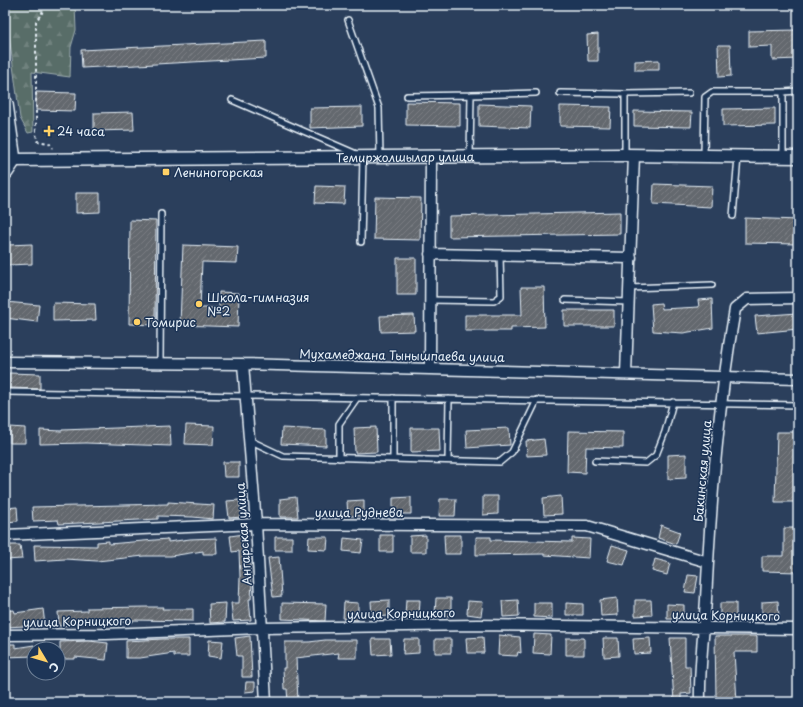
<svg xmlns="http://www.w3.org/2000/svg" width="803" height="707" font-family="'Playpen Sans',sans-serif">
  <style>
    .forest { fill: url(#forest-firs); stroke: #a0afb0 }
    .building { fill: url(#building-hatch); stroke: #e8f1f8 }
    .lines { fill: none; stroke-linecap: round; stroke-linejoin: round }
    .service-casing { stroke: #e8f1f8; stroke-width: 8 }
    .minor-casing { stroke: #e8f1f8; stroke-width: 13 }
    .tertiary-casing { stroke: #e8f1f8; stroke-width: 15 }
    .primary-casing { stroke: #e8f1f8; stroke-width: 18 }
    .path { stroke: #e8f1f8; stroke-width: 2; stroke-dasharray: 3 3; stroke-linecap: butt }
    .service { stroke: #1d3557; stroke-width: 5 }
    .minor { stroke: #1d3557; stroke-width: 10 }
    .tertiary { stroke: #1d3557; stroke-width: 12 }
    .primary { stroke: #1d3557; stroke-width: 15 }
    .poi-dot { fill: #ffd166; stroke: #1d3557; stroke-width: 1.5 }
    .labels { text-anchor: middle; dominant-baseline: central; stroke-width: 3; stroke-linejoin: round; paint-order: stroke }
    .poi-label { font-size: 12px; fill: #e8f1f8; stroke: #1d3557; text-anchor: start }
    .street-label { font-size: 12px; fill: #e8f1f8; stroke: #1d3557 }
  </style>
  <defs>
    <pattern id="forest-firs" width="22" height="20" patternUnits="userSpaceOnUse"><rect width="22" height="20" fill="#586d68"/><path d="M5 1l3.5 6h-7zM16 11l3.5 6h-7z" fill="#70827e"/></pattern>
    <pattern id="building-hatch" width="6" height="6" patternUnits="userSpaceOnUse"><rect width="6" height="6" fill="#64686e"/><path d="M-1 1l2-2M0 6l6-6M5 7l2-2" fill="none" stroke="#7a7e83"/></pattern>
  </defs>
  <rect width="100%" height="100%" fill="#2b3f5c"/>
  <filter id="ink" filterUnits="userSpaceOnUse"><feTurbulence type="fractalNoise" baseFrequency=".025" numOctaves="2"/><feDisplacementMap in="SourceGraphic" scale="8" xChannelSelector="R" yChannelSelector="G"/><feConvolveMatrix kernelMatrix="1 2 1 2 8 2 1 2 1" color-interpolation-filters="sRGB"/></filter>
  <g filter="url(#ink)">
    <!-- forest -->
    <path class="forest" d="M5,5H75L76,30L71,47L70,77L32,72L33,132L28,133L20,118Z"/>
    <!-- building -->
    <path class="building" d="M798,30V59L772,60V46L749,47V31Z
      M598,34V61H588L587,35Z
      M266,41V58L82,68L81,50Z
      M718,45H730L731,76L719,77Z
      M659,60V70H635V61Z
      M36,92L76,93L75,111L36,110Z
      M406,102L460,103V126L406,125Z
      M479,104L531,106L530,128L479,126Z
      M560,106L611,107L610,127L560,126Z
      M362,107V126L310,128V108Z
      M775,108V125L723,126V109Z
      M634,111L692,112L691,127L634,126Z
      M133,112L134,130L94,131V113Z
      M654,184L712,186L711,207L653,204Z
      M316,186L345,187L344,204L315,203Z
      M76,193H100V212L76,213Z
      M375,197L421,198L420,240L374,239Z
      M620,212V234L449,237V216Z
      M745,218L798,220V244L745,243Z
      M130,220L156,221L155,325L129,324Z
      M32,244V264L8,265V245Z
      M183,245L238,247L237,263L202,262L200,308H219V292L239,293L238,327L180,325Z
      M397,258H416V295H397Z
      M521,287H544L545,327L511,328V331H465V315H522Z
      M712,299L713,328L683,333L653,331L651,304L661,303L662,309L699,307L698,300Z
      M5,302L39,305L37,322L5,318Z
      M53,303L95,304L96,320L53,321Z
      M564,310H614V326H564Z
      M798,313V329L757,333L755,316Z
      M414,315L415,331L381,332L380,316Z
      M9,373L40,374V389L9,388Z
      M186,425L214,426L213,445L185,444Z
      M170,426L171,446L86,443L40,444V430L62,431V430Z
      M10,427L25,428V443H10Z
      M376,427L377,452L355,453L354,428Z
      M282,428L326,430V446L281,444Z
      M411,428H439L440,451L411,452Z
      M509,428L510,445L467,448L466,430Z
      M568,431L623,432V448L586,447L585,473L567,472Z
      M777,432H798V502H775Z
      M544,439L546,455L527,456L526,441Z
      M686,454V478L668,479V455Z
      M223,462H239V477H224Z
      M483,496H498V514L483,515Z
      M561,496L562,514L544,515L543,498Z
      M296,497L298,517H280V499Z
      M411,497V514H393V498Z
      M440,499H456L455,516H439Z
      M239,500L242,517L229,518L227,501Z
      M364,500V516H348L347,501Z
      M168,502L214,505L213,519L193,517L158,516V519L59,524L58,520L33,521L32,507L168,504Z
      M17,507L18,521L5,522V508Z
      M661,525L680,532L676,544L658,538Z
      M784,528H798V572L762,571V556H784Z
      M244,534L246,557H250V583H252L251,599H249L251,620L233,621L231,603H239L240,577L239,551L232,552L230,536Z
      M380,535H393V552H380Z
      M426,535V552H410V536Z
      M444,535H461V554H445Z
      M275,537H292V550H275Z
      M309,537H328L327,550L308,549Z
      M476,537H491V540L572,542V538L590,539L589,558L544,555V554L476,555Z
      M216,538L217,554H203V551L171,556H144L97,561L65,559L35,561L34,545L97,546V542L109,541V544L155,540L168,539V542L190,539Z
      M344,538L363,540L361,553L343,551Z
      M5,545H20L22,559L5,560Z
      M612,545L629,550L624,565L607,561Z
      M279,557L282,596L273,597L268,558Z
      M655,559L670,563L667,575L652,571Z
      M688,575L698,576L695,593L685,592Z
      M436,598H451V616L435,615Z
      M617,598L618,615L601,616L600,600Z
      M389,600V616L372,617L371,601Z
      M406,600H420L419,617L405,616Z
      M518,600L519,616L503,617L502,601Z
      M635,600H651L652,615L635,616Z
      M468,601L483,602L481,616L467,614Z
      M778,601L779,618H762V602Z
      M344,602L358,603V620L343,619Z
      M226,603L225,622L210,623L209,604Z
      M282,603L326,604L325,621L282,619Z
      M534,603H552V618L534,617Z
      M566,603L583,604V615H566Z
      M720,603H736V619L720,618Z
      M667,604L684,605V619H667Z
      M147,607H163L162,609H193V621L133,620V622L73,623V625L59,626L58,612L87,611V608Z
      M43,609L45,625L5,627V611L14,610L15,613Z
      M534,634L551,635L550,654L533,653Z
      M499,635L520,637L521,653L518,652L517,656L498,655Z
      M250,636L252,677H242V656H237L235,638Z
      M715,636H757V652H734L737,702H718V697H716Z
      M483,637L484,653H467L466,638Z
      M566,638H584V655H566Z
      M603,638H618L619,656L604,657Z
      M650,638L651,653L634,654L633,639Z
      M670,638H685V666H690L691,693L681,694V702H674Z
      M163,639H189V656H174V653L140,658H126V641Z
      M372,639H390L391,654L373,655Z
      M404,639H419V653L403,654Z
      M435,639H451V653H435Z
      M209,640L223,641L221,658L208,656Z
      M325,640H357V658H338L339,653L296,658L298,702H288L287,689H284L283,668H285V642H309Z
      M89,641L108,643L106,660L75,657V659H60V642Z
      M5,644H15V648L34,645V656L5,657Z
      M246,682H255V691L245,692Z"/>
    <g class="lines">
      <!-- service casing -->
      <g class="service-casing">
        <path id="service" d="M348,20L379,108L380,157
          M783,92L798,91
          M560,93L625,94V154
          M625,94L689,93
          M407,96L471,95
          M232,100L354,153
          M704,155L705,97L712,92H783V157
          M470,156L471,95L536,93
          M733,216L738,157
          M361,242L363,157
          M629,288L712,285
          M430,300L494,301L501,296L500,255
          M565,300L629,302
          M160,363L161,214
          M5,392L798,405
          M393,398V459
          M249,440L283,456L500,462L512,452L537,400
          M339,458V424L357,398
          M448,460L449,399
          M595,461L646,463L656,455L665,432L673,402"/>
      </g>
      <!-- minor casing -->
      <g class="minor-casing">
        <path id="minor" d="M430,254L631,258
          M5,362L243,364L798,379
          M243,364L256,524L266,702
          M430,369L431,158
          M626,374L634,155
          M5,535L256,524L587,526L708,562
          M5,635L106,634L261,628L478,625L798,629
          M700,702C699,668 704,633 706,599C711,502 718,405 735,309L747,299L798,298"/>
      </g>
      <!-- tertiary casing -->
      <g class="tertiary-casing">
        <g id="tertiary">
          <path id="s1" d="M13,160L625,155L798,157"/>
        </g>
      </g>
      <!-- primary casing -->
      <g class="primary-casing">
        <path id="primary" d="M5,104L13,160L5,172"/>
      </g>
      <!-- path -->
      <path class="path" d="M44,5L42,13L36,21V132L37,141L49,143L53,148"/>
      <!-- service -->
      <use href="#service" class="service"/>
      <!-- minor -->
      <use href="#minor" class="minor"/>
      <!-- tertiary -->
      <use href="#tertiary" class="tertiary"/>
      <!-- primary -->
      <use href="#primary" class="primary"/>
    </g>
  </g>
  <!-- markers -->
  <g class="poi-dot">
    <path d="M47 125h4v4h4v4h-4v4h-4v-4h-4v-4h4z"/>
    <rect x="162" y="168" width="8" height="8" rx="2"/>
    <circle cx="199" cy="304" r="4"/>
    <circle cx="137" cy="322" r="4"/>
  </g>
  <g class="labels">
    <!-- poi labels -->
    <g class="poi-label">
      <text x="57" y="131">24 часа</text>
      <text x="174" y="172">Лениногорская</text>
      <text x="207" y="297">Школа-гимназия<tspan x="207" dy="14">№2</tspan></text>
      <text x="145" y="322">Томирис</text>
    </g>
    <!-- street labels -->
    <g class="street-label">
      <text stroke="none"><textPath href="#s1" startOffset="392">Темиржолшылар улица</textPath></text>
      <text transform="translate(402 355) rotate(1)">Мухамеджана Тынышпаева улица</text>
      <text transform="translate(702 471) rotate(-85)">Бакинская улица</text>
      <text x="359" y="512">улица Руднева</text>
      <text transform="translate(243 534) rotate(-94)">Ангарская улица</text>
      <text transform="translate(401 613) rotate(-1)">улица Корницкого</text>
      <text transform="translate(726 615) rotate(1)">улица Корницкого</text>
      <text transform="translate(77 621) rotate(-1)">улица Корницкого</text>
    </g>
  </g>
  <!-- margin -->
  <rect width="803" height="707" fill="none" stroke="#1d3557" stroke-width="20"/>
  <rect x="10" y="10" width="783" height="687" fill="none" stroke="#e8f1f8" stroke-width="1.5" filter="url(#ink)"/>
  <!-- north arrow -->
  <g transform="translate(46 661) rotate(128)"><circle r="19" fill="#1d3557" stroke="#6e8097"/>
  <path d="M0-3L7 15L0 10L-7 15Z" fill="#ffd166"/>
  <text y="-6" font-size="11" font-weight="bold" text-anchor="middle" fill="#e8f1f8">С</text>
  </g>
</svg>
